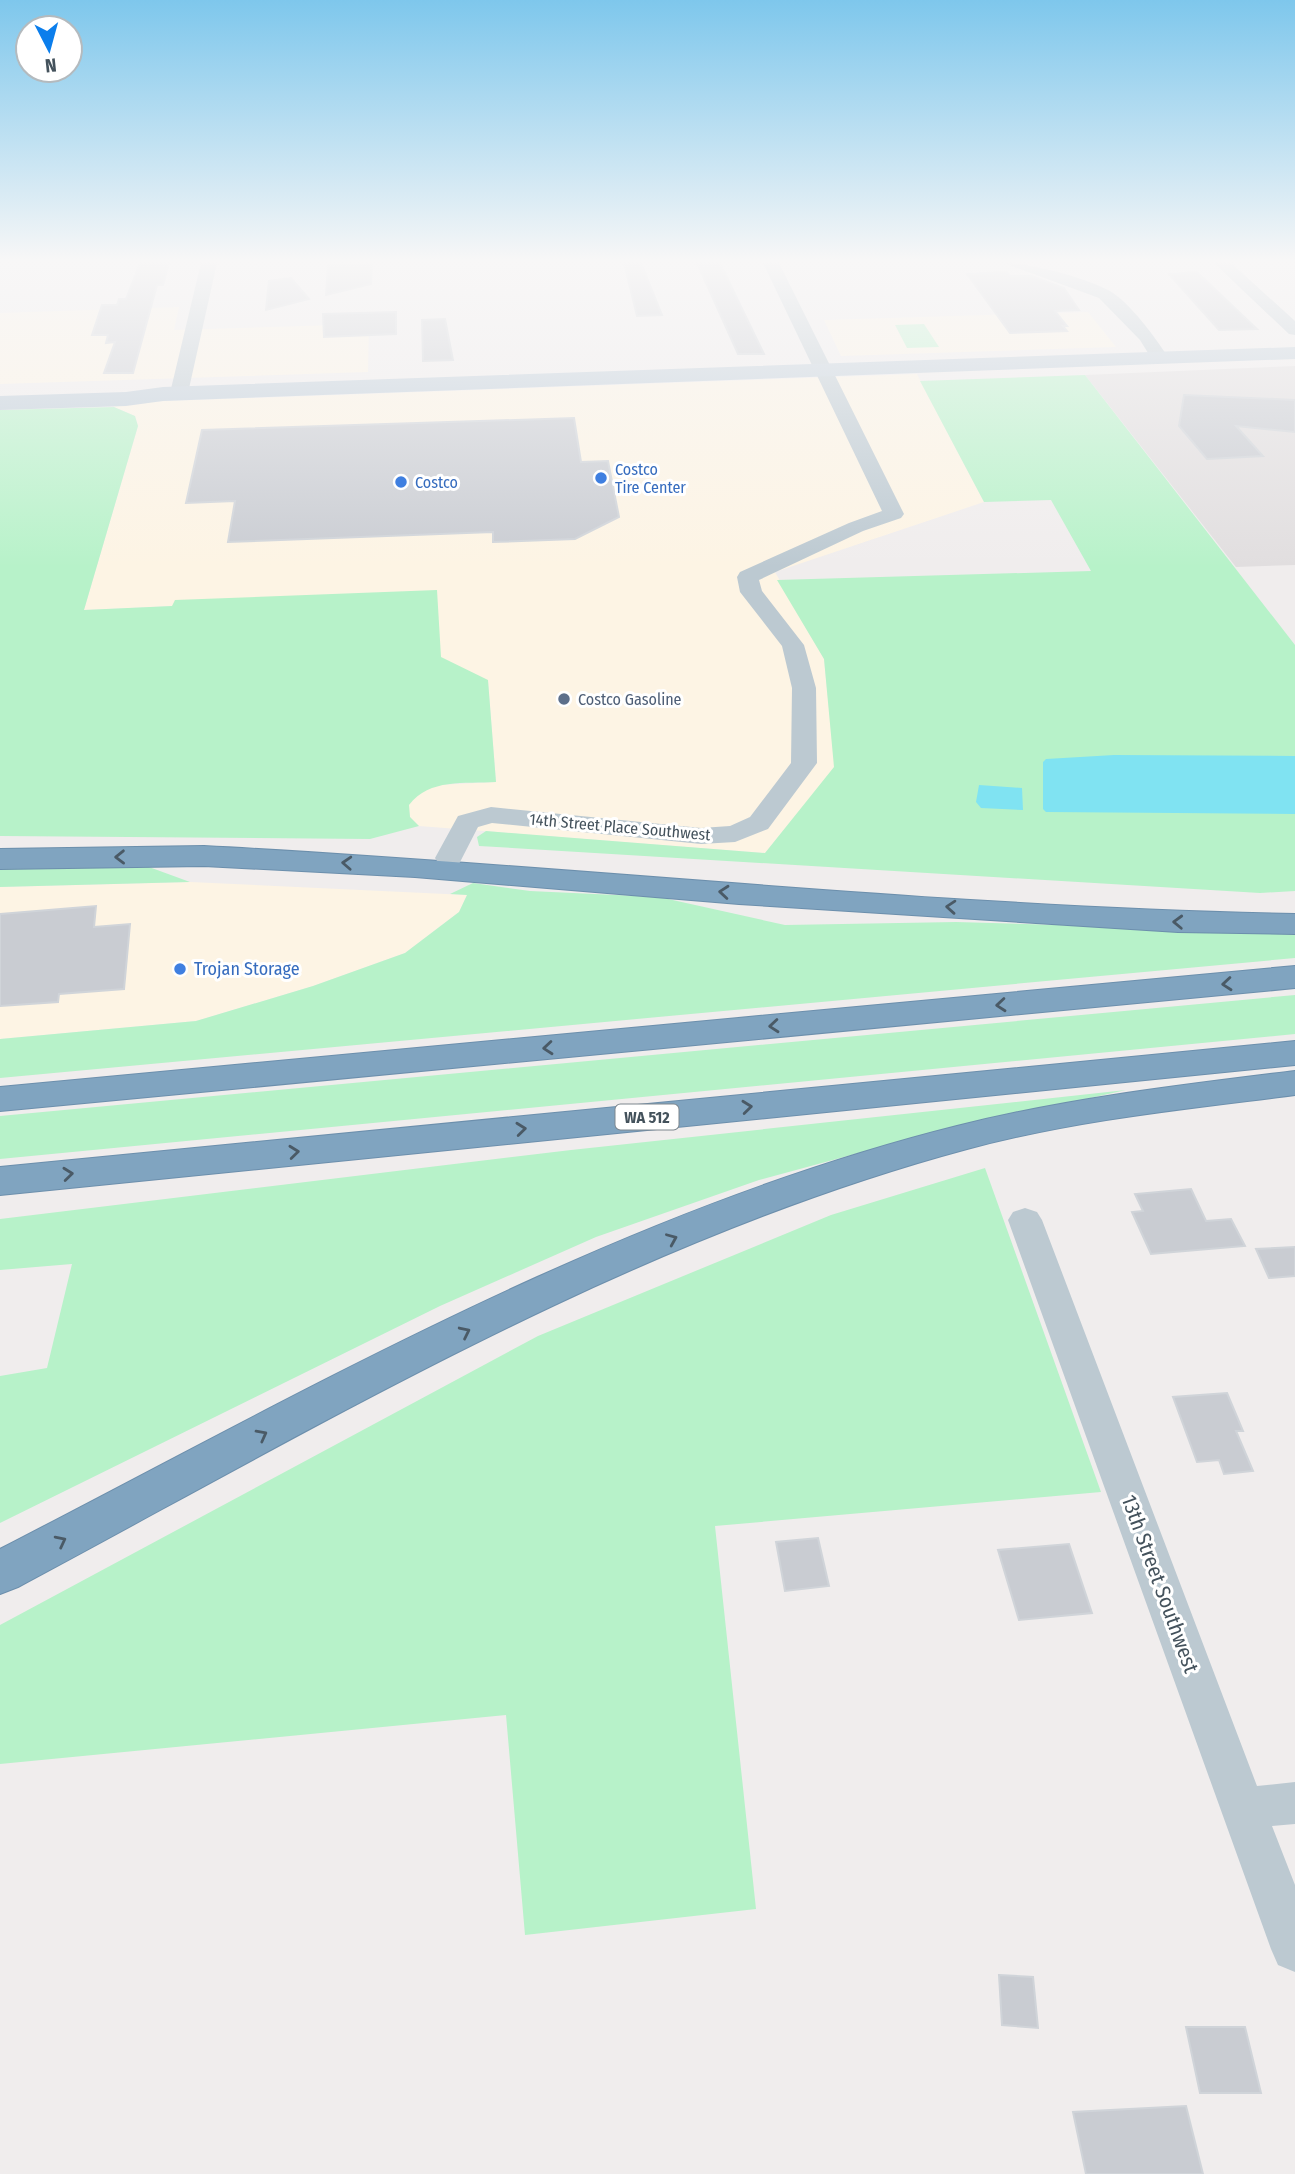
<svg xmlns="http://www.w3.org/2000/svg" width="1295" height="2174" font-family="'Fira Sans Condensed',sans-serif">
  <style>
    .commercial { fill: #fdf4e4 }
    .education { fill: #e1dedf }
    .green { fill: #b7f2c9 }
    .water { fill: #80e3f2 }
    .building { fill: #c9ccd2; stroke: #d0d4d9; stroke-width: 2 }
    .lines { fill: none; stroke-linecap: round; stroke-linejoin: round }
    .highway-casing { stroke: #6c8fac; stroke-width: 2 }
    .street { fill: #bcc9d1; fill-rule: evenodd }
    .secondary { fill: #beccd8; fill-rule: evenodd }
    .highway { fill: #80a4c0; fill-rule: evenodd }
    .oneway { stroke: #4a5a66 }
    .shop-dot { fill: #3f7fe0; stroke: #fff; stroke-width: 2.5 }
    .service-dot { fill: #5c6f8a; stroke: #fff; stroke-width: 2.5 }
    .labels { text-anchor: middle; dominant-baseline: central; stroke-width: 6; stroke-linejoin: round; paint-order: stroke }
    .far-shop-label { font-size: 16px; fill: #366cbe; stroke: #fff; text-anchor: start }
    .far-service-label { font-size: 16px; fill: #4e5e75; stroke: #fff; text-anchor: start }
    .far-street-label { font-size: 16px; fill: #44525c; stroke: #fff }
    .shield { fill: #fff; stroke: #7c868d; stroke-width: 2 }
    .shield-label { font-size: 16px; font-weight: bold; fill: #44525c }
    .shop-label { font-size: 18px; fill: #366cbe; stroke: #fff; text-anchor: start }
    .near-street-label { font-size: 21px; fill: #44525c; stroke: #fff }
  </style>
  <rect width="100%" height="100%" fill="#f0eded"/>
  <!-- commercial -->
  <path class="commercial" d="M179,307L174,330L369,324L368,372L0,384V313Z
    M1088,312L1116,347L841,356L824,320Z
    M917,374L984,502L775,572L824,659L835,768L765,853L419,826L410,817L408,805L418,794L437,785L496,782L488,681L173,606L84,610L138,426L135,416L114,407V403Z
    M190,882L467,895L459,912L405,953L313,986L196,1021L0,1039V887Z"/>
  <!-- education -->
  <path class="education" d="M1295,366V565L1236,567L1085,375Z"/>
  <!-- green -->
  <path class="green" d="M924,324L939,347L907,348L895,325Z
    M1085,375L1295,645V891L1260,893L479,846L477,837L486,831L765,853L834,767L824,659L777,580L1091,571L1051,500L984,502L920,381Z
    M114,407L135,416L138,426L84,610L172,606L175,600L437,590L441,657L488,680L496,782C464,784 430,778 409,805L410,817L419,826L370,839L0,836V410Z
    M149,867L190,882L0,887V869Z
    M473,883L530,891L659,897L785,925L956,922L1295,932V958L0,1078V1039L196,1021L313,986L405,953L459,912L467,895L450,894Z
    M1295,995V1034L0,1159V1116Z
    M1126,1090L925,1135L759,1180L596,1237L440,1306L0,1523V1376L47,1368L72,1264L0,1270V1219L571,1150Z
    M985,1168L1101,1492L715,1526L756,1909L525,1935L506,1715L0,1764V1625L538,1336L831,1215Z"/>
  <!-- water -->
  <path class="water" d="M1114,755L1295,756V814L1046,812L1043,809V762L1046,759Z
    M979,785L1022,788L1023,810L981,808L976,802Z"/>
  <!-- building -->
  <path class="building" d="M140,263H169L163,285H157L133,373H104L115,342L106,343L108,335H92L102,305H117L119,299H126Z
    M624,263H641L662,315L637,316Z
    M697,263H720L764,354H738Z
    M372,264L371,284L326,295L328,265Z
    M1007,272L1010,276H1031L1064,288L1079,310L1055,311L1067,326H1063L1067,331L1010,333L967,274Z
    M1197,272L1257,329L1219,330L1169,274Z
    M291,278L309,299L266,310L269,281Z
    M396,312V334L324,337L323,314Z
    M445,319L453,360L423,361L422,320Z
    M1184,395L1295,400V432L1236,426L1263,456L1207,459L1179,426Z
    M574,418L581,462L608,461L619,517L575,539L493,542V532L228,542L235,501L186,503L202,430Z
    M96,906L94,927L130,924L124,989L59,994L58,1002L0,1006V914Z
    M1191,1189L1206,1221L1231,1219L1245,1246L1151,1254L1132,1212L1143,1211L1135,1194Z
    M1295,1247V1276L1269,1278L1256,1249Z
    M1227,1393L1243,1431H1236L1253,1471L1224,1474L1219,1460L1197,1462L1173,1397Z
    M818,1538L829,1586L785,1591L776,1542Z
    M1069,1544L1092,1613L1019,1620L998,1550Z
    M999,1975L1033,1977L1038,2028L1002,2025Z
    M1186,2027H1245L1261,2093H1200Z
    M1186,2106L1203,2174H1086L1073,2112Z"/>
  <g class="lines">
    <!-- highway casing -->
    <g class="highway-casing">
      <path id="highway" d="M204,846C568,865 931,907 1295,914V934L1178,932L739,904L415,877L204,866L0,869V849Z
        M1295,966V988L0,1111V1087Z
        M1295,1041V1065L0,1195V1167Z
        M1295,1071V1095C1185,1109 1074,1120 967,1149C629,1240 323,1424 18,1587L0,1594V1549C308,1390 618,1211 957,1126C1068,1098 1182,1085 1295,1071Z"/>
    </g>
    <!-- street -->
    <path class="street" d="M201,263H217L188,393L179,398L170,393Z
      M763,263H779L904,514L901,518L863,531L759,580L762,591L804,645L816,688L817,763L768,829L735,842L701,844L492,823L478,827L459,864H439L435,858L458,816L491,807L701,828L730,826L750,817L791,763L792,688L782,646L740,592L737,577L740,572L849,523L882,511Z
      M1004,263C1031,263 1086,278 1110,291C1130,303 1155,337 1168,357L1165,361H1153L1140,340L1099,298Z
      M1214,263H1231L1295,321V335L1289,334Z
      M1025,1208L1037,1212L1042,1220L1257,1786L1295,1782V1824L1272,1826L1295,1885V1972L1278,1965L1271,1949L1008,1220L1013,1212Z"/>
    <!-- secondary -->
    <path class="secondary" d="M1295,347V359L163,401L126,406L0,410V396L126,392L163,387Z"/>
    <!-- highway -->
    <use href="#highway" class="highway"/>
  </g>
  <!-- one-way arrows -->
  <defs><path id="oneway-chevron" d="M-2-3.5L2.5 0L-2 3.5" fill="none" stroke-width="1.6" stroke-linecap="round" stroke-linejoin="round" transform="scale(1.75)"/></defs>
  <g class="oneway">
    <use href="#oneway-chevron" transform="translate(120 857) rotate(179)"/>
    <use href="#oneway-chevron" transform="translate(347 863) rotate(-177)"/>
    <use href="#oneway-chevron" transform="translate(724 892) rotate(-175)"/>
    <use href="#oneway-chevron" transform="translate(951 907) rotate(-176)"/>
    <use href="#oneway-chevron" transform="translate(1178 922) rotate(-178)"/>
    <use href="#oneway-chevron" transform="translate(1227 984) rotate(175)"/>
    <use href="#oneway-chevron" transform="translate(1001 1005) rotate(175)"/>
    <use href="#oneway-chevron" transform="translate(774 1026) rotate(175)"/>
    <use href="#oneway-chevron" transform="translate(548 1048) rotate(175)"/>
    <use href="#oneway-chevron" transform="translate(747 1107) rotate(-6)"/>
    <use href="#oneway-chevron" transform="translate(521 1129) rotate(-6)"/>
    <use href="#oneway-chevron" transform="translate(294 1152) rotate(-6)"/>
    <use href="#oneway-chevron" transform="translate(68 1174) rotate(-6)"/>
    <use href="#oneway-chevron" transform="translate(672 1239) rotate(-23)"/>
    <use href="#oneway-chevron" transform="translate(465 1332) rotate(-26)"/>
    <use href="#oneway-chevron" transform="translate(262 1435) rotate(-28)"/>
    <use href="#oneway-chevron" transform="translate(61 1541) rotate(-27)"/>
  </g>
  <!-- sky -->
  <linearGradient id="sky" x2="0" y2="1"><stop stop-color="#7ec7ec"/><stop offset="0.46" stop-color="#f8f7f7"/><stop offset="1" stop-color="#f8f7f7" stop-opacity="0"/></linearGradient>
  <rect width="1295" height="567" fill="url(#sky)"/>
  <!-- markers -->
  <g class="shop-dot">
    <circle cx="601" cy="478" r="7"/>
    <circle cx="401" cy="482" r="7"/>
    <circle cx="180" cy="969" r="7"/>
  </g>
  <circle class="service-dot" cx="564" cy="699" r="7"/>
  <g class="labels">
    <!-- far-shop labels -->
    <g class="far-shop-label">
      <text x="615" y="469">Costco<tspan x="615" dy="18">Tire Center</tspan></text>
      <text x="415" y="482">Costco</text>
    </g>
    <!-- far-service labels -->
    <g class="far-service-label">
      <text x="578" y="699">Costco Gasoline</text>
    </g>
    <!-- far-street labels -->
    <g class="far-street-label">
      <text transform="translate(620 827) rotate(5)">14th Street Place Southwest</text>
    </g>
    <!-- shield labels -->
    <rect class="shield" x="615.5" y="1104.5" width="63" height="25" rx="5"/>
    <g class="shield-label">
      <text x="647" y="1117">WA 512</text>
    </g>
    <!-- shop labels -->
    <g class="shop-label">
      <text x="194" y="969">Trojan Storage</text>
    </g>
    <!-- near-street labels -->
    <g class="near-street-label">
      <text transform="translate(1160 1584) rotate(70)">13th Street Southwest</text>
    </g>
  </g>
  <!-- north arrow -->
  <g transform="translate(49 49) rotate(174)"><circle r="33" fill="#ffffff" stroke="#b4babe" stroke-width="2"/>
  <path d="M0-5L12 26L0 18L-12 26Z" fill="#0b7eec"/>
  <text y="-10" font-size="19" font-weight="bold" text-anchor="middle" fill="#44525c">N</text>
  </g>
</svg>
